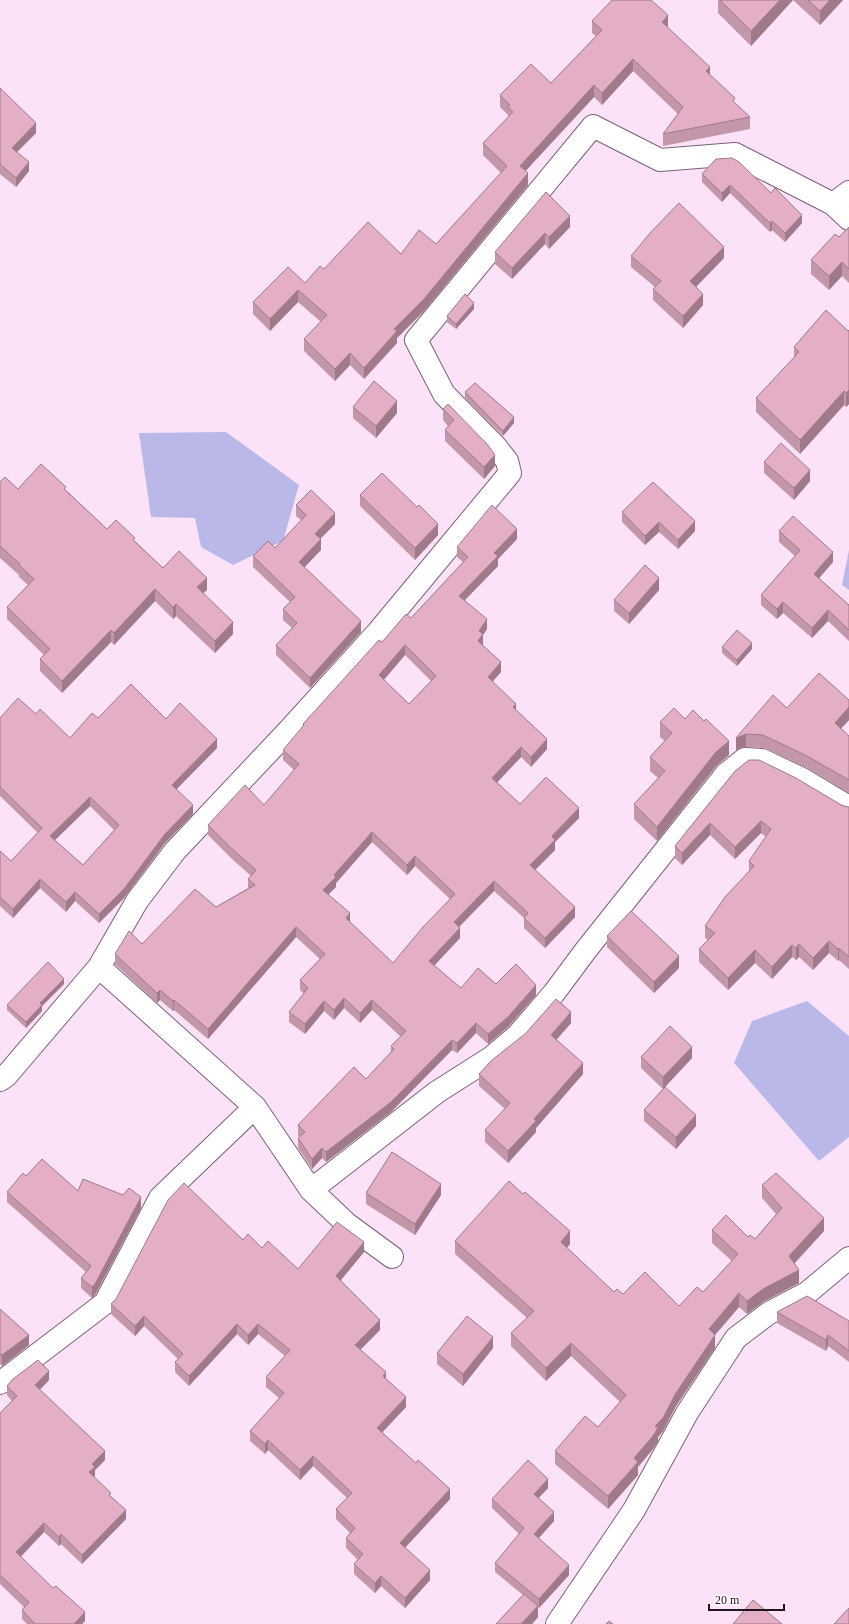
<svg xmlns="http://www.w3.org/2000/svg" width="849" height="1624" font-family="Georgia,serif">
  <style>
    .water { fill: #bab8e9 }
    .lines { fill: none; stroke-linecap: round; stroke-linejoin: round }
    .street-casing { stroke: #796377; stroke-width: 24 }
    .street { stroke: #fff; stroke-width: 22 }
    .wall { fill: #c496aa; fill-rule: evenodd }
    .shaded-wall { fill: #a07a8b }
    .building { fill: #e4aec6; stroke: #a07a8b; fill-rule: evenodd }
  </style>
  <rect width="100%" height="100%" fill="#fce2f9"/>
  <!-- water -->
  <path class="water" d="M226,432L299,485L283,541L233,565L201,547L195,518L151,517L139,433Z
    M849,550V590L842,585Z
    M807,1001L849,1036V1137L819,1161L734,1063L752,1021Z"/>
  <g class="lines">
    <!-- street casing -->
    <g class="street-casing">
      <path id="street" d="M849,192L833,204L849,219
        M99,967L137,901L175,851L290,729L378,632L510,473L507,461L496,447L444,394L416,340L593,126L660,160L735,154L833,204
        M0,1080L6,1076L99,967L255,1107L160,1198L105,1303L0,1383
        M255,1107L311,1190L437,1092L492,1057L517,1036L554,993L586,950L726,774L745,759L762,760L802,779L849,807
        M311,1190L347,1224L392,1257
        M557,1624L634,1510L687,1413L736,1338L769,1313L807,1293L849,1258"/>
    </g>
    <!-- street -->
    <use href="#street" class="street"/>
  </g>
  <!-- wall -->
  <path class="wall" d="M718,0H843L820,25L793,0L751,46L718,13Z
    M592,21L667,27L735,103L750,117V129L663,146V134L678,114L633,71L602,105L594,97L525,171L528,185L424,311L397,338V343L364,379L350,365L335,381L304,351V339L321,322L298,302L270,331L253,314V302L305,283L324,269L401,254L436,244L501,173L483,155V143L508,118V115L500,107V95L551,83L596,36L592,33Z
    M0,88L36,133L17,152L29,171L16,187L0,174Z
    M716,159L802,223L785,242L772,230L770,232L730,193L722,202L702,182V174Z
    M570,216V227L549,249L545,244L512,279L495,264V252Z
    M849,227V283L842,276L829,290L811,274V260L839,237Z
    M631,256L724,258L696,287L703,305L683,328L653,300V289L655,287L631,267Z
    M474,309L456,329L447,322V316Z
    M849,330V404L846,407L844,405L800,454L756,412V398L794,358V347L848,331Z
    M465,392L514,423L503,436L465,398Z
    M353,407L397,413L376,438L353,418Z
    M443,409L487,444L495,466L484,479L445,441V430L448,426L443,420Z
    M764,462L810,481L794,500L764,473Z
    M0,482L18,489L66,490L107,529L135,541L163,568L207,590L203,593L233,634L215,653L176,616L173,619L155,601L114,645L111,642L62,693L40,671V659L44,655L7,619V607L28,585L19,577V575L0,558Z
    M360,495L438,535L415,560L360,506Z
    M296,505L335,524L320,539L321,550L304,567L361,632L310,688L276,655V645L292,628L283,620V609L290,602L253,567V556L275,548L301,520L296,516Z
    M622,512L695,531L678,549L659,532L645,545L622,522Z
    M779,531L833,562L819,578L849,605V641L828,621L812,638L783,613L777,619L761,605V595L795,556L779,542Z
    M517,539L498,559V566L465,600L487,629L483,635V645L501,672L492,681L547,749L531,767L521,757L497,782L520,804L579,818L555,842V850L535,870L575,917L545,948L524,928V918L494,891L459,927L460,938L434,966L461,988L496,984L536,995L508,1027L488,1044L476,1033L457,1053L452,1050L391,1112L326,1162L322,1158L312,1169L298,1148V1138L300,1137L298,1135V1125L366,1079L391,1052V1046L401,1037L372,1010L360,1023L344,1008L334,1020L324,1011L305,1034L289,1022V1012L304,994L300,990V980L320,959L296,937L208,1039L174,1010L173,1011L160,1000L157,1003L115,964V954L142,944L216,907L248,888V879L251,876L231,858L208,835V825L264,805L294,770L283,760V750L303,727V724L382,642L411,618L463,562L457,557V547ZM405,655L431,681L409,704L384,680ZM372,842L407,875L415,866L450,899L393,963L350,922L328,894L336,887V883Z
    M659,590L629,624L614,611V600Z
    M722,647L752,649L737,666L722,653Z
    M849,700V720L841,728L849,736V793L807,768L763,748L746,747L736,750V738L787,708Z
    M36,714L70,738L98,718L166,719L217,748L176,789L193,814L165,843L124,898L99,923L75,901L66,912L40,888L13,918L0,906V851L11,861L38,833L0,796V718ZM90,806L114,830L83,865L55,840Z
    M685,719L729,755L716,766L657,841L634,819V804L658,778L650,771V757L665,741L660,737V722Z
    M735,771L849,807V969L839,960L838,961L829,953L813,970L799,957L796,960L792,957L772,979L755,963L728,990L699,962V949L708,940L705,938V926L749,871V861L766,837L761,833L735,859L710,835L682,865L675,858V846Z
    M607,936L679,968L654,993L607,947Z
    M64,984L42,1006V1011L26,1028L7,1010V1005Z
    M571,1023L556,1040L583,1074L536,1128V1132L508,1163L485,1142V1130L505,1109L479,1086V1074Z
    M641,1057L692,1058L665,1087L696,1126L676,1149L644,1121V1110L663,1089L641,1068Z
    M26,1176L78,1191L141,1208L95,1295L92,1298L81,1288V1278L86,1272L7,1202V1192Z
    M762,1185L824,1231L795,1263L799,1283L763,1302L747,1314L739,1307L715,1335V1348L676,1406L663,1431L658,1437V1441L653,1449L638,1467V1475L608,1509L555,1464V1451L598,1427L620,1402L571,1356L546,1381L511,1346V1333L527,1318L455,1254V1241L523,1194L570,1244L567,1248L614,1292L679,1306L703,1292L732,1261L712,1243V1230L748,1237L755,1239L776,1214L762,1198Z
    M366,1193L441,1195L415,1235L366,1204Z
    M243,1240L262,1248L298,1269L364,1252L341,1280L380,1330L360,1350L386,1379L406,1407L382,1432L450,1499L405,1548L430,1580L405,1608L381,1586L375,1593L354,1574V1564L358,1560L346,1548V1538L350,1533L336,1519V1509L347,1498L313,1466L300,1480L268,1450L265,1454L250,1441V1431L279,1398L266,1387V1377L285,1356L258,1334L248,1345L237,1334L189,1386L175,1372V1362L178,1359L144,1326L135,1336L111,1314V1304Z
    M0,1309L29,1345L2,1366L0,1364Z
    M777,1312L849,1321V1362L828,1346L826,1351L777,1323Z
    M493,1348L463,1386L437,1364V1353Z
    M49,1380L40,1390L105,1460L95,1470V1476L94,1477L111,1496L126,1519L82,1564L61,1544L59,1546L44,1532L21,1557L85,1621L82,1624H27L22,1619V1610L24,1607L0,1584V1413L12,1401L7,1395V1386Z
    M548,1488L538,1498L554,1521L539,1538L569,1575L539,1608L538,1607V1617L532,1624H496L523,1595L495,1572V1563L519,1534L492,1508V1499Z"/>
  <!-- shaded-wall -->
  <path class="shaded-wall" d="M780,0H793L751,46V31Z
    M830,0H843L820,25V11Z
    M668,15V27L662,22Z
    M633,59V71L602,105V93Z
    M710,67V79L706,71Z
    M594,85V97L520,177V166Z
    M36,123V133L12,157V148Z
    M29,162V171L16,187V178Z
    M528,173V185L424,311L397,338V343L364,379V368L394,329Z
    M730,185V193L722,202V193Z
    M802,215V223L785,242V233Z
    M570,216V227L549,249V237Z
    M772,221V230L770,232V223Z
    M545,233V244L512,279V268Z
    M724,247V258L690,293V281Z
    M842,262V276L829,290V276Z
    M298,290V302L270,331V319Z
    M703,294V305L683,328V316Z
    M474,303V309L456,329V324Z
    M350,353V365L335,381V369Z
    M849,390V404L846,407V393Z
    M844,391V405L800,454V440Z
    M397,401V413L376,438V426Z
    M514,417V423L503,436V431Z
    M495,455V466L484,479V467Z
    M810,470V481L794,500V488Z
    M335,513V524L315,544V534Z
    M695,521V531L678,549V540Z
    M659,522V532L645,545V536Z
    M438,524V535L415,560V548Z
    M517,529V539L498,559V566L459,606V596L494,553Z
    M321,539V550L299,573V562Z
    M833,552V562L814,584V574Z
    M207,578V590L197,599V587Z
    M659,578V590L629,624V613Z
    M155,589V601L114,645V633Z
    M783,602V613L777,619V609Z
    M176,604V616L173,619V607Z
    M828,610V621L812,638V628Z
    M487,619V629L483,635V644L478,651L479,631Z
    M361,621V632L310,688V678Z
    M233,622V634L215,653V641Z
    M111,630V642L62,693V681Z
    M752,643V649L737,666V660Z
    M405,645V655L379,685V675Z
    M501,662V672L488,687V677Z
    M516,704V714L513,707Z
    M849,707V720L835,735V723Z
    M746,734V747L736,750V738Z
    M217,739V748L172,794V785Z
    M547,739V749L531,767V757Z
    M729,741V755L716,766L657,841V827L716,752Z
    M521,747V757L492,788V778Z
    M90,797V806L50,845V836Z
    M193,805V814L165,843L124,898L99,923V914L165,834Z
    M579,808V818L555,842V850L530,875V865L552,836Z
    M761,821V833L735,859V847Z
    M710,823V835L682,865V853Z
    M372,832V842L336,883V887L323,900V890L334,875Z
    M415,856V866L407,875V865Z
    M40,879V888L13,918V909Z
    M494,881V891L454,932V922Z
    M75,892V901L66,912V902Z
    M575,907V917L545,948V938Z
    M350,913V923L346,918Z
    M296,927V937L208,1039V1029Z
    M460,928V938L429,971V961Z
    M829,941V953L813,970V958Z
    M799,944V957L796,960V948Z
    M792,945V957L772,979V967Z
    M839,948V960L838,961V949Z
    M755,950V963L728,990V978Z
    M679,956V968L654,993V982Z
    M64,979V984L42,1006V1011L26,1028V1022L40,1003Z
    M536,985V995L508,1027L488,1044V1034Z
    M160,990V1000L157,1003V993Z
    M344,998V1008L334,1020V1010Z
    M174,1000V1010L173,1011V1001Z
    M372,1000V1010L360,1023V1013Z
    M324,1001V1011L305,1034V1024Z
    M571,1012V1023L551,1046V1035Z
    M476,1023V1033L457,1053V1043Z
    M452,1040V1050L391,1112L326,1162V1152Z
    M692,1047V1058L663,1089V1077Z
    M583,1063V1074L536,1128V1132L508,1163V1151L534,1119Z
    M696,1115V1126L676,1149V1137Z
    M322,1148V1158L312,1169V1159Z
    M441,1184V1195L415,1235V1224Z
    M141,1197V1208L95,1295L92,1298V1287Z
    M824,1218V1231L789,1269V1256Z
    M570,1231V1244L561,1255V1242Z
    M364,1242V1252L336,1286V1276Z
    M799,1270V1283L763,1302L747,1314V1301L763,1289Z
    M739,1293V1307L715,1335V1348L676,1406L663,1431L658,1437V1441L653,1449L638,1467V1475L608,1509V1496L655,1426L709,1329Z
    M144,1316V1326L135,1336V1326Z
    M380,1320V1330L355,1355V1345Z
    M237,1324V1334L189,1386V1376Z
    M258,1324V1334L248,1345V1335Z
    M29,1335V1345L2,1366V1355Z
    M828,1335V1346L826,1351V1340Z
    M493,1337V1348L463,1386V1374Z
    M571,1343V1356L546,1381V1368Z
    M49,1371V1380L35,1394V1385Z
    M386,1372V1382L383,1376Z
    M406,1397V1407L377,1438V1428Z
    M268,1440V1450L265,1454V1444Z
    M105,1451V1460L95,1470V1476L89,1481V1472L92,1464Z
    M313,1456V1466L300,1480V1470Z
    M548,1479V1488L534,1503V1494Z
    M450,1489V1499L400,1553V1543Z
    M126,1510V1519L82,1564V1555Z
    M554,1512V1521L534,1543V1534Z
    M44,1523V1532L16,1561V1552Z
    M61,1534V1544L59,1546V1537Z
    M569,1565V1575L539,1608V1599Z
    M430,1570V1580L405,1608V1598Z
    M381,1576V1586L375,1593V1583Z
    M538,1606V1617L532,1624H521Z
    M85,1612V1621L82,1624H74Z"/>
  <!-- building -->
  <path class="building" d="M612,0H651L668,15L662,22L710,67L706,71L735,98L733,101L750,117L663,134L683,107L633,59L602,93L594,85L520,166L528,173L424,299L394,329L397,331L364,368L350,353L335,369L304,339L327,315L298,290L270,319L253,302L288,267L305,283L320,266L324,269L368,222L401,254L419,230L436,244L507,166L483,143L513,112L508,107L510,105L500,95L531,64L551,83L602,30L592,21Z
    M720,0H780L751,31Z
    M808,0H830L820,11Z
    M0,88L36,123L12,148L29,162L16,178L0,164Z
    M732,158L739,162L771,193L775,188L802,215L785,233L772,221L770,223L730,185L722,193L702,174L716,159Z
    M546,192L570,216L549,237L545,233L512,268L495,252Z
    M679,203L724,247L690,281L703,294L683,316L653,289L661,281L631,256L651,232Z
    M849,227V269L842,262L829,276L811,260L835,234L839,237Z
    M465,294L474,303L456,324L447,316Z
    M826,310L848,331L849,330V390L846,393L844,391L800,440L756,398L799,352L794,347Z
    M374,381L397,401L376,426L353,407Z
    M475,383L514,417L503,431L465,392Z
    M448,404L487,444L495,455L484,467L445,430L454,420L443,409Z
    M781,443L810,470L794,488L764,462Z
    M41,464L66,487L64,489L107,529L116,520L135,538L133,540L163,568L179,551L207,578L197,587L233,622L215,641L176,604L173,607L155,589L114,633L111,630L62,681L40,659L50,649L7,607L34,579L19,565L20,564L0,546V482L5,477L18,489Z
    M382,473L417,507L419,505L438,524L415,548L360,495Z
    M653,482L695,521L678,540L659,522L645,536L622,512Z
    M311,490L335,513L315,534L321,539L299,562L361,621L310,678L276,645L297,623L283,609L295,597L253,556L268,541L275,548L306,515L296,505Z
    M492,505L517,529L494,553L498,556L459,596L487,619L479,631L483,634L478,641L501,662L488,677L516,704L513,707L547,739L531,757L521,747L492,778L520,804L546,777L579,808L552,836L555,840L530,865L575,907L545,938L524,918L528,913L494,881L454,922L460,928L429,961L461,988L478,968L496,984L516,964L536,985L508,1017L488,1034L476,1023L457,1043L452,1040L391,1102L326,1152L322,1148L312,1159L298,1138L305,1132L298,1125L354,1067L366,1079L394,1049L391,1046L406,1031L372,1000L360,1013L344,998L334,1010L324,1001L305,1024L289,1012L308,988L300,980L325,954L296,927L208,1029L174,1000L173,1001L160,990L157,993L115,954L129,931L142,944L195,889L216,907L255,885L248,879L256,870L231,848L208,825L245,785L264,805L299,764L283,750L304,725L303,724L379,640L382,642L406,614L411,618L468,557L457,547ZM405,645L436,676L409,704L379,675ZM372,832L407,865L415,856L455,894L423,927L393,963L346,918L350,913L323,890L336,877L334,875Z
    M793,516L833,552L814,574L849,605V630L828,610L812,628L783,602L777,609L761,595L800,550L779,531Z
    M645,565L659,578L629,613L614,600Z
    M737,630L752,643L737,660L722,647Z
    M819,673L849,700V707L835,723L849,736V780L807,756L763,735L746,734L736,738L773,695L787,708Z
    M131,684L166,719L180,703L217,739L172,785L193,805L165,834L124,889L99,914L75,892L66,902L40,879L13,909L0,897V851L11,861L42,828L0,787V718L18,698L36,714L40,709L70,738L92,713L98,718ZM90,797L119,825L83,865L50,836Z
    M674,708L685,719L693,710L704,721L706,719L729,741L716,752L657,827L634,804L665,771L650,757L672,733L660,722Z
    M749,760H759L796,778L843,806L849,807V957L839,948L838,949L829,941L813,958L799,944L796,948L792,945L772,967L755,950L728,978L699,949L715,933L705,926L725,897L754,866L749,861L771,829L761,821L735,847L710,823L682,853L675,846L735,771Z
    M631,911L679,956L654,982L607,936Z
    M48,962L64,979L40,1003L42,1005L26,1022L7,1005Z
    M556,999L571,1012L551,1035L583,1063L534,1119L536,1121L508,1151L485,1130L510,1103L479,1074L492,1060L525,1034Z
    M670,1026L692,1047L663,1077L641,1057Z
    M665,1087L696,1115L676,1137L644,1110Z
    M392,1152L441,1184L415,1224L366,1193Z
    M42,1159L78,1191L83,1179L123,1195L129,1188L141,1197L95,1284L92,1287L81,1278L91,1266L7,1192L23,1173L26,1176Z
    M776,1173L824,1218L789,1256L799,1270L763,1289L747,1301L739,1293L709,1329L715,1335L676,1393L663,1418L655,1426L658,1428L653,1436L634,1458L638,1462L608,1496L555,1451L585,1416L598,1427L626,1395L571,1343L546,1368L511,1333L534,1311L455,1241L509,1181L523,1194L525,1192L570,1231L561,1242L614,1292L617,1289L623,1294L645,1272L679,1306L697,1287L703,1292L738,1254L712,1230L726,1215L748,1237L750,1235L755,1239L782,1208L762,1185Z
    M184,1183L243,1240L248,1234L262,1248L268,1241L298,1269L337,1222L364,1242L336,1276L380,1320L355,1345L386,1372L383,1376L406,1397L377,1428L416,1463L418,1460L450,1489L400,1543L430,1570L405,1598L381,1576L375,1583L354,1564L363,1554L346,1538L355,1528L336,1509L352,1493L313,1456L300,1470L268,1440L265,1444L250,1431L284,1393L266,1377L290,1350L258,1324L248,1335L237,1324L189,1376L175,1362L183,1354L144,1316L135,1326L111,1304L116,1299L168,1200Z
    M807,1296L849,1321V1351L828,1335L826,1340L777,1312Z
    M0,1309L29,1335L2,1355L0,1354Z
    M467,1316L493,1337L463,1374L437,1353Z
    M38,1360L49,1371L35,1385L105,1451L92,1464L95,1467L89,1472L111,1493L109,1495L126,1510L82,1555L61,1534L59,1537L44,1523L16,1552L53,1588L56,1586L85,1612L74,1624H35L22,1610L29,1602L0,1575V1413L17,1396L7,1386L13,1379Z
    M528,1460L548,1479L534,1494L554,1512L534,1534L569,1565L539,1599L495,1563L524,1528L492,1499Z
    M524,1594L538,1606L521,1624H496Z
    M753,1600L782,1624H733Z
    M849,1608V1624H834Z
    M609,1621L613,1624H606Z"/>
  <!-- scale -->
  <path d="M709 1604v6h75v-6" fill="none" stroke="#1e151d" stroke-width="2"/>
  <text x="715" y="1604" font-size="12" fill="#1e151d" stroke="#fcf7fc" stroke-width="3" paint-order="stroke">20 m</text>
</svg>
